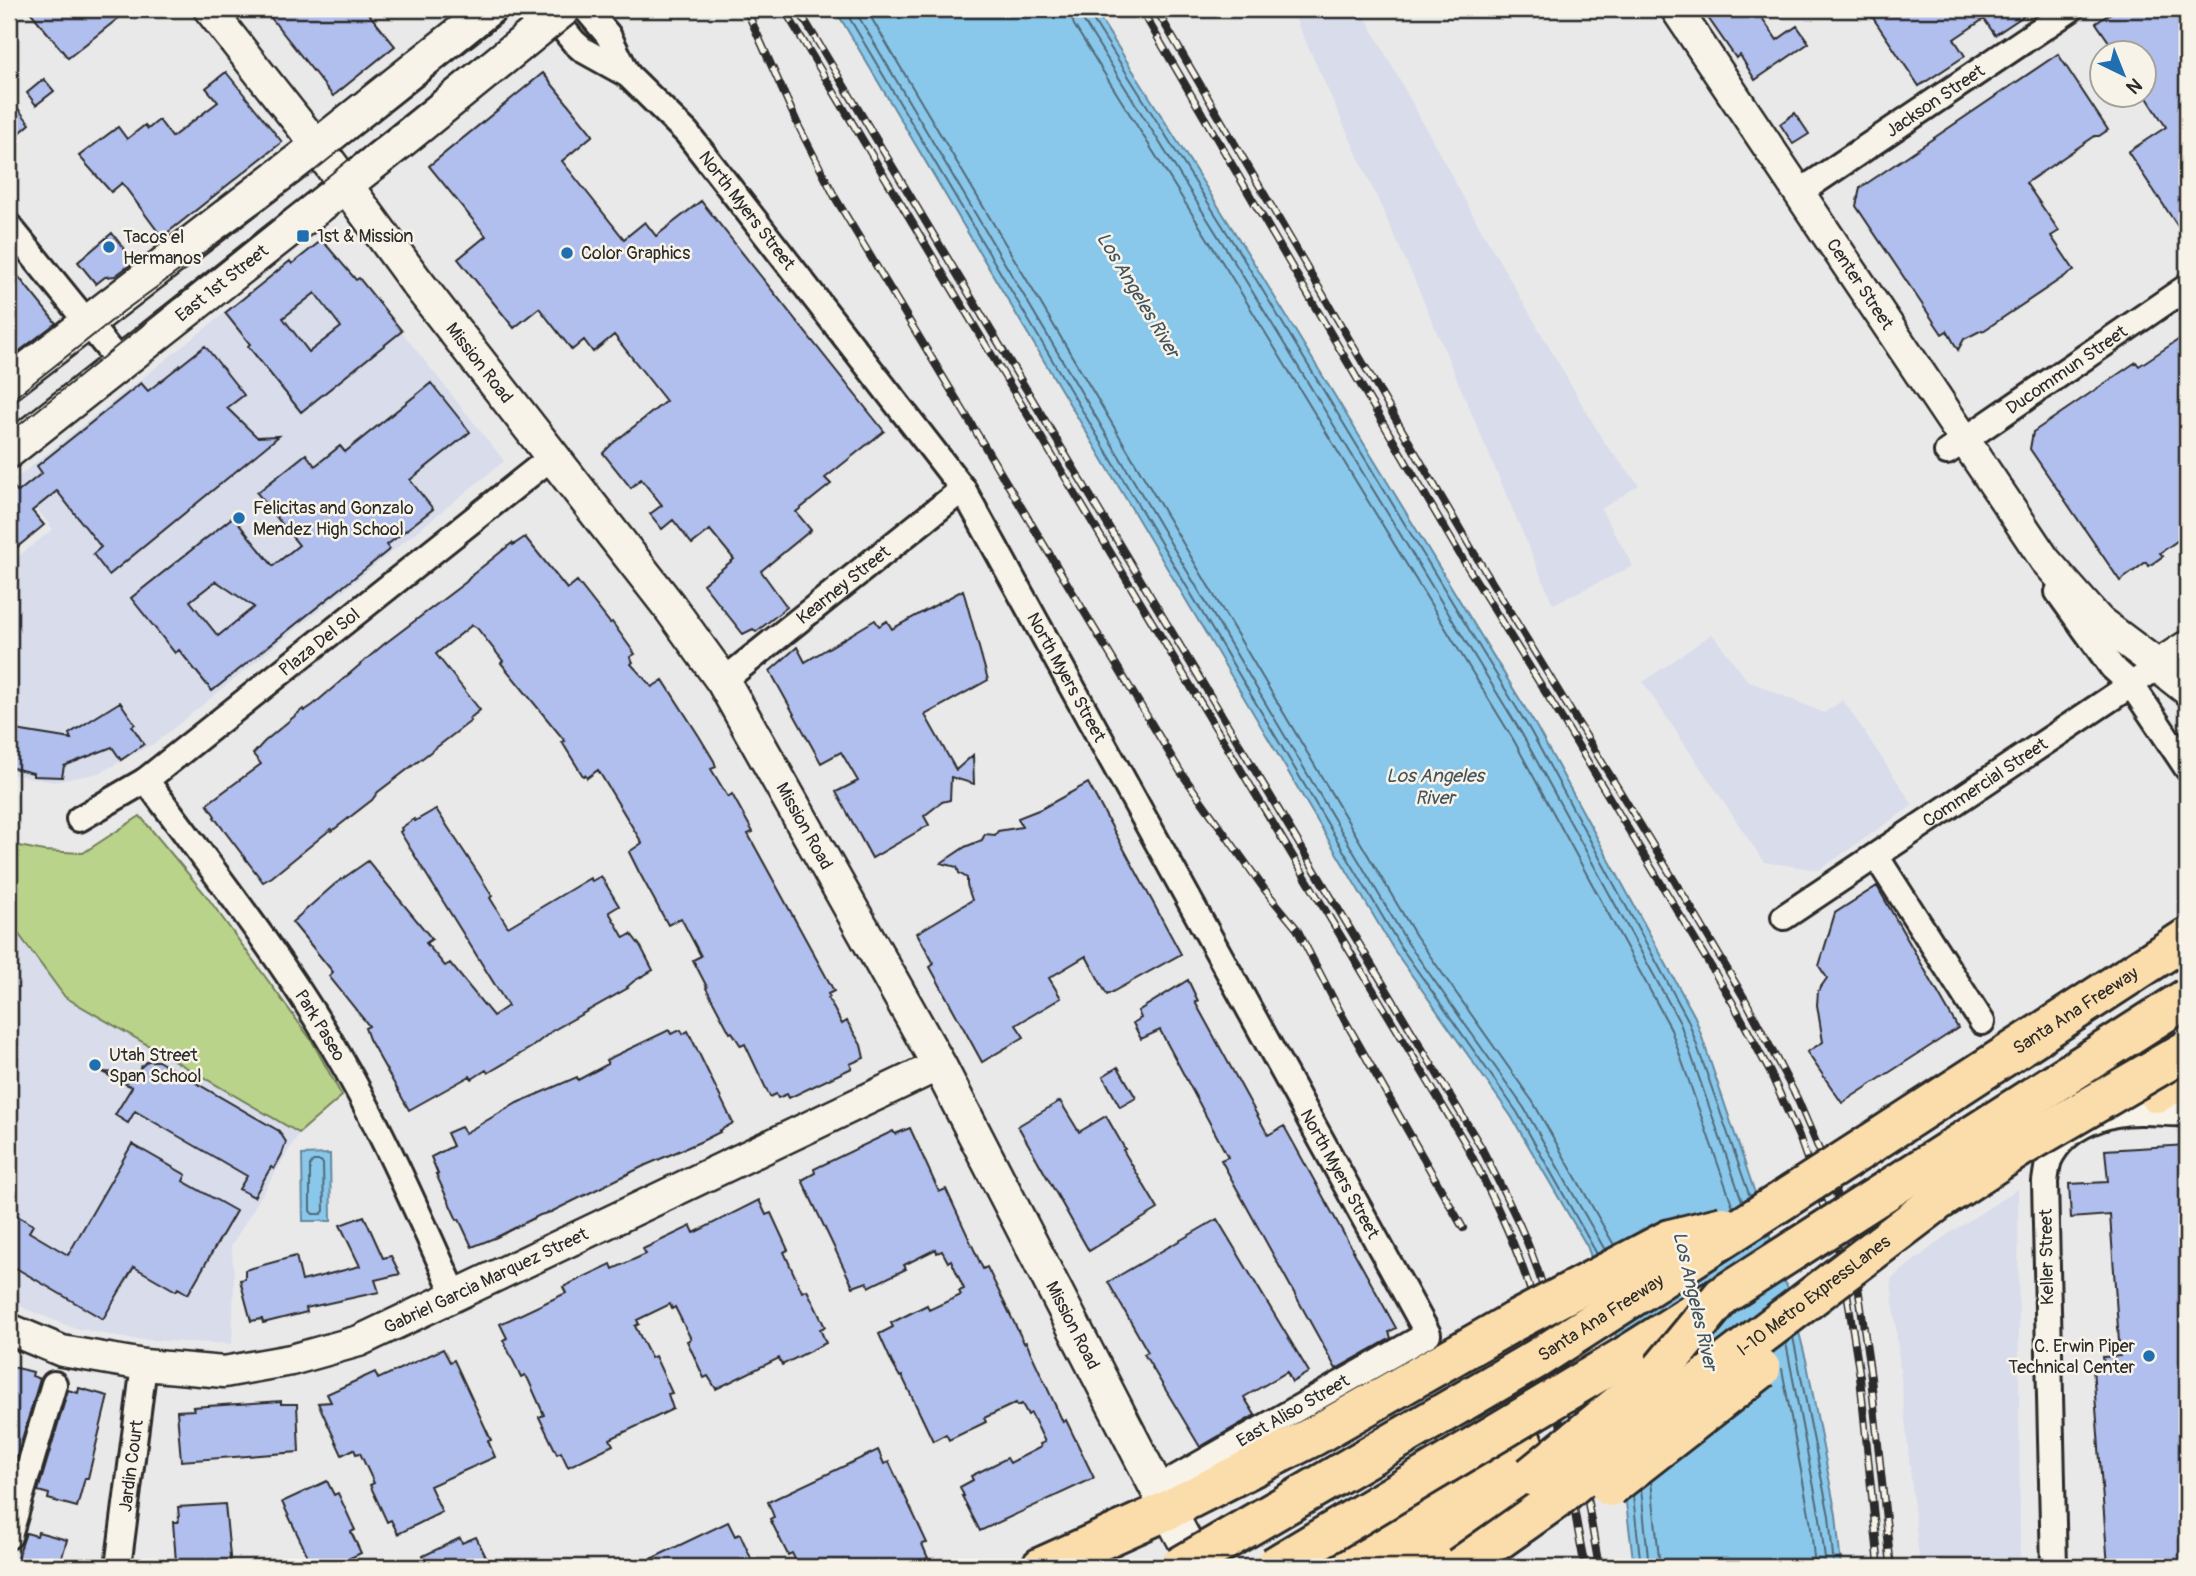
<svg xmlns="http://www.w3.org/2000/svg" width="2196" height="1576" font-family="Pangolin,sans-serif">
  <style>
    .built { fill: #d8dceb }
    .green { fill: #b9d38a; stroke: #727f5a; stroke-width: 2 }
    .water { fill: #8ac8eb; stroke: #64899e; stroke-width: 2 }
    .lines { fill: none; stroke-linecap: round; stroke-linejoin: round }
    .shore { stroke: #516a78; stroke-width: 2 }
    .building { fill: #b1bfef; stroke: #2b2b2b; stroke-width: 2; fill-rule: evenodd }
    .minor-casing { stroke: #2b2b2b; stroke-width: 30 }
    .tertiary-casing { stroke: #2b2b2b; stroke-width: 35 }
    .secondary-casing { stroke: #2b2b2b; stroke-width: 38 }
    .motorway-casing { stroke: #2b2b2b; stroke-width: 44 }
    .minor { stroke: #f7f3e8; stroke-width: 24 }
    .tertiary { stroke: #f7f3e8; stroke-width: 30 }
    .secondary { stroke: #f7f3e8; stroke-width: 33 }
    .motorway { stroke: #fbddab; stroke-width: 38 }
    .tram { stroke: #2b2b2b; stroke-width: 2 }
    .rail-casing { stroke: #2b2b2b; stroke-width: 8 }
    .rail { stroke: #f7f3e8; stroke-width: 5; stroke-dasharray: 16; stroke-linecap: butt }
    .secondary-bridge-casing { stroke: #2b2b2b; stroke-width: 38; stroke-linecap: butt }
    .motorway-bridge-casing { stroke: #2b2b2b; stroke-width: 44; stroke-linecap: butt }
    .secondary-bridge { stroke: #f7f3e8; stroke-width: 33 }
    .motorway-bridge { stroke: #fbddab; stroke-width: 38 }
    .poi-dot { fill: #1f6fb2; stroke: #f7f3e8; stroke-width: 2.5 }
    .labels { text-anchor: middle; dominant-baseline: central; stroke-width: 5; stroke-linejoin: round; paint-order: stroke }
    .street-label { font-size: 18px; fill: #2b2b2b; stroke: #f7f3e8 }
    .poi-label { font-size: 18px; fill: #2b2b2b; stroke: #f7f3e8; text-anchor: start }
    .water-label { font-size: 19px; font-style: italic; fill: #43525b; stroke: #f7f3e8 }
  </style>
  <rect width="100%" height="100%" fill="#e9e9e9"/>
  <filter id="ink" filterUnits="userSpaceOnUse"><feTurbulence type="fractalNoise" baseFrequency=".0143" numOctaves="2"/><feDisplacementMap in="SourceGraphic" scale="14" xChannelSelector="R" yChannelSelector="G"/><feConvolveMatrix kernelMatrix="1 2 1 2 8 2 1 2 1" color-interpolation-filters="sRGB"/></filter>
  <g filter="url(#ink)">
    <!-- built -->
    <path class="built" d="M1291,9H1361L1475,219L1605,444L1639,485L1601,509L1633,566L1553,604L1416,283Z
      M322,240L355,280L359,278L504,461L155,743L99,773L54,782L9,774V564L53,529L14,480L290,261L293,264Z
      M1712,634L1748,681L1824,713L1843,700L1913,805L1819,870L1764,862L1643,682Z
      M9,921L65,997L299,1133L231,1246L234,1275L232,1344L129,1339L71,1327L9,1302Z
      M2018,1189L2020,1567H1920L1891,1279L1947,1235Z"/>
    <!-- green -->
    <path class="green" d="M140,816L205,894L312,1041L342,1096L299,1133L65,997L9,921V844L44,851L83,853Z"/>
    <!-- water -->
    <path class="water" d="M835,9H1094L1252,260L1536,726L1695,1017L1789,1293L1807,1364L1836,1515L1841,1567H1634L1626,1503L1615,1322L1587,1246L1511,1116L1394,950Z
      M330,1154L331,1221H303L302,1155Z"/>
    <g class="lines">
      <!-- shore -->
      <path class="shore" d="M844,9L1400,946L1517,1112L1597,1254
        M854,9L1407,942L1524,1108L1605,1250
        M866,9L1416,936L1533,1102L1614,1245
        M1069,9L1074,25L1229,273L1513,739L1670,1027L1733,1207
        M1080,9L1083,20L1238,268L1522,734L1680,1023L1742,1201
        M1089,9L1090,15L1246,263L1530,730L1688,1020L1750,1197
        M313,1161H321L323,1164L324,1211L321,1214H313L310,1211V1165Z
        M1793,1337L1829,1516L1834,1567
        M1786,1343L1820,1518L1826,1567
        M1782,1369L1810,1519L1815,1567
        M1651,1481L1660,1567
        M1641,1489L1649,1567
        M1633,1496L1641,1567"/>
    </g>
    <!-- building -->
    <path class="building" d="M28,9H130L68,58Z
      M264,9H365L395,46L333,96Z
      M1702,9H1756L1777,40L1797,26L1809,43L1755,80L1740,55L1736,58Z
      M1867,9H2034L1995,35L1984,19L1954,39L1965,56L1919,86Z
      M2117,9H2187V240L2128,152L2166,127L2144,93V52H2116L2096,23Z
      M2058,54L2108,130L2099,136H2095L2026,183L2059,231L2051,236L2074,270L1983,331L1982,330L1964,339L1958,350L1947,331L1942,334L1856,206L1860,188Z
      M226,72L282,142L162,237L122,183L111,192L79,156L118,127L127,139L145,125L148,129L159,120L172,137L218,102L206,88Z
      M543,73L593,135L562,161L624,239L645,222L656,236L701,201L884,431L825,478L831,484L796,512L811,530L761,571L787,607L756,632L753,629L743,634L703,584L734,559L710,530L692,544L673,520L662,529L650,514L662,505L641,479L631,488L603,453L612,444L666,401L614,335L593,352L584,340L572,350L539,308L514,328L458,259L486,236L429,166Z
      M44,79L54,91L36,105L27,93Z
      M9,97L30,124L9,142Z
      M1795,113L1809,134L1793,144L1780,124Z
      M112,233L134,262L115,276L105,277L96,284L78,262Z
      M322,240L356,280L359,278L402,331L301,412L248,346L250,344L225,313L290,261L292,264ZM315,293L341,327L309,352L283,318Z
      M9,265L56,323L9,359Z
      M2187,334V534L2160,553L2163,556L2149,566L2146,562L2120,581L2030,449L2033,432L2136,362L2139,366Z
      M205,346L244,395L227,408L257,437L279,436L109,575L93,554L101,547L57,491L32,511L44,525L9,554V481L18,492L42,473L37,466L141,383L148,391Z
      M431,383L470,432L410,480L433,509L387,545L390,549L212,691L179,650L175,653L131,598L233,517L273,566L299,545L257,493L306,454L315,466L340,446L345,452ZM216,581L254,607L218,636L190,601Z
      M525,537L567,589L577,581L610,623L612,622L635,654L630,657L633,662L631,664L652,687L663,680L699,736L714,761L716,767L711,769L728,797L732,794L753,832L748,834L834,991L828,994L830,997L828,998L842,1024L847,1021L861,1045L864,1058L850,1064L852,1068L789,1098L787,1094L778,1098L776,1094L770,1097L745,1044L741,1046L732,1032L730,1033L706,988L707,987L693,960L701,956L681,918L668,925L639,872L629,852L642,843L598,770L587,778L585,775L583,776L562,742L565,741L501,663L503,661L477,628L472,625L436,654L480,710L469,719L471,721L378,792L372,800L332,831L331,829L272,877L263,882L214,817L215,816L207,804L261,764L253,754L264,742L303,709L304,711L313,705L383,645L466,582L472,575L512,543L513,545Z
      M963,590L988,680L925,715L956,770L973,755L974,784L951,777L950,800L942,802L924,816L929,825L872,858L836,792L858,781L841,752L821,763L770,671L797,647L805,662L875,620L879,626L887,621L892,629Z
      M120,702L135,724L132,726L144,744L121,760L112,747L64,766L62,777L33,776V773L9,767V729L71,739L69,734Z
      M1088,783L1181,954L1107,995L1086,956L1049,978L1061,998L1016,1025L1024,1037L982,1062L930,967L934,964L917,933L972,900L967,885V878L959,873L957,867L941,863L965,847L982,840L985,834L995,835L998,831L1022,827L1018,818L1041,809Z
      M436,809L480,876L492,896L490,898L508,927L590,878L592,881L601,876L619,906L609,912L624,938L631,934L641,947L653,970L634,981L627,987L628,988L552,1031L532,1047L488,1073L486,1070L472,1079L470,1076L409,1110L369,1039L365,1028L369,1026L329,976L333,972L292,922L335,884L368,861L432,939L426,943L445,966L450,963L493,1016L508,1006L400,832L402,830L401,828L414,819L415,821Z
      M1877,886L1958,1028L1842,1103L1807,1052L1823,1042L1817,1005L1818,991L1827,978L1819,966L1835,913Z
      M1188,980L1198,1001L1195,1002L1268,1135L1284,1126L1396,1328L1389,1332L1391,1338L1336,1369L1221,1160L1228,1157L1160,1030L1141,1039L1133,1023L1141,1018L1138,1011Z
      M669,1030L671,1034L681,1030L683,1034L688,1031L733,1123L719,1131L720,1132L700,1142L646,1165L551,1212L540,1215L497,1237L472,1247L459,1219L457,1220L436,1174H438L431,1157L453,1146L447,1133L461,1127L465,1133L517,1103L577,1077L578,1080L608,1064L606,1060Z
      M148,1061H158L279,1131L286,1142L282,1154L274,1169L271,1167L254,1197L239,1189L247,1176L135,1111L128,1123L115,1115L132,1087L102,1072L137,1074L141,1067Z
      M1118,1067L1136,1098L1120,1107L1103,1076Z
      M1060,1101L1079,1132L1106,1116L1125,1149L1123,1150L1158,1209L1089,1251L1018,1126Z
      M910,1128L939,1192L946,1189L983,1269L987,1267L1024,1343L1026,1342L1063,1422L1066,1420L1094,1478L980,1531L962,1496H964L960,1487L973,1480L971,1476L1007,1458L1010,1463L1041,1447L1040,1444L1045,1442L1031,1413L1028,1415L1022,1404L1017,1406L1016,1403L984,1418L986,1422L949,1440L946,1434L933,1441L902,1376L900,1377L892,1363L879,1334L893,1327L891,1323L927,1305L929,1310L961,1295L959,1291L964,1289L951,1260L948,1262L942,1251L937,1253L936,1249L904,1265L906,1269L869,1287L867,1282L853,1287L802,1180L815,1173L814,1169L893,1131L895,1134Z
      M132,1144L186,1175L183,1181L236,1211L188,1294L178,1288L176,1291L134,1267L103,1319L9,1264V1211L33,1225L29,1232L68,1255Z
      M2187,1145V1567H2108L2093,1368L2104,1367L2103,1357L2120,1356L2110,1215L2071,1218L2069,1184L2108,1182L2105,1150Z
      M759,1200L766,1215L771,1213L788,1250L784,1252L802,1292L807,1290L825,1327L820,1329L826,1343L782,1365L779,1358L716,1389L708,1376L704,1378L687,1341L691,1339L675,1307L672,1309L670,1304L637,1320L639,1324L635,1326L651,1358L655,1356L672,1393L668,1394L673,1409L610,1439L613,1445L568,1467L561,1452L557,1454L539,1417L544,1415L528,1379L525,1375L521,1377L503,1340L507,1338L500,1324L566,1293L563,1287L611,1264L613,1269L646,1254L643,1249L691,1226L694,1233Z
      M364,1216L383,1258L391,1256L400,1274L375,1280L379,1292L306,1308L307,1312L263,1323L262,1319L251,1321L240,1280L245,1279V1270L296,1256L302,1281L360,1266L340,1225Z
      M1217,1219L1309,1372L1292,1382L1287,1372L1244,1397L1255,1415L1200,1447L1144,1354L1148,1352L1108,1282Z
      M443,1349L450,1362L454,1360L491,1440L488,1441L495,1457L430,1486L442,1512L398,1534L391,1520L387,1522L370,1485L374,1483L360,1453L356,1454L354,1449L342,1455L318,1403L331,1402L327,1394L360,1379L375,1372L378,1379Z
      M9,1366L33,1372L32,1376L40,1379L9,1483Z
      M79,1388L108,1396L88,1478H85L77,1507L48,1499L49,1494L38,1491L68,1390L78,1393Z
      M281,1401V1404H297L299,1452L181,1461L177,1411L194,1410L193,1407Z
      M878,1450L884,1464L889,1462L927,1543L922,1544L928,1558L920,1562L923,1567H799L792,1553L788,1555L770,1519L774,1517L768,1502Z
      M327,1481L334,1495L338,1493L355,1530L351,1532L361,1553L331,1567H313L282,1502Z
      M225,1504L231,1567H180V1562H176L173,1522H178L179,1518L178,1507Z
      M728,1522L735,1536L740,1534L755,1567H634Z
      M38,1532L67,1540L59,1567H14L26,1533L37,1536Z
      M476,1537L491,1567H428L423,1556L460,1538L462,1543Z"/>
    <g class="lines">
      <!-- minor casing -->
      <g class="minor-casing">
        <g id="minor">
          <path id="s1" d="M547,9L574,42L583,50L628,75L687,133L963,489L1428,1334L1158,1488"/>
          <path d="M586,9L608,35L628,75"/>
          <path id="s2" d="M1800,192L2071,9"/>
          <path d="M9,226L120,363"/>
          <path id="s3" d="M1947,452L2187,287"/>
          <path d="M2058,592L2112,667L2131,684L2187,768"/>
          <path id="s4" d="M723,681L963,489"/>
          <path id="s5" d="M146,780C210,867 278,952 333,1046C380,1125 417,1211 455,1295"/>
          <path id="s6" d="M79,819L146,780L553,456"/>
          <path d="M1876,856L1982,1022"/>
          <path id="s7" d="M1784,917L2159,666"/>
          <path d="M9,1536L54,1384"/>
          <path id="s8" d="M118,1567L144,1365"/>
          <path d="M2054,1567L2045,1182C2046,1175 2047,1166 2049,1160C2065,1125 2108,1111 2143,1112C2158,1112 2172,1114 2187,1113"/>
        </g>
      </g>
      <!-- tertiary casing -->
      <g class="tertiary-casing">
        <g id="tertiary">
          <path d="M209,9L317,146"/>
          <path id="s9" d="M1676,9L2045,560L2099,621L2159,666"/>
          <path id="s10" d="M9,1329L62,1351L144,1365L224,1372L291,1360L359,1341L939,1065"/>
        </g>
      </g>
      <!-- secondary casing -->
      <g class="secondary-casing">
        <g id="secondary">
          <path id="s11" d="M317,146L415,280L669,606L723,681L939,1065L1168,1510L1199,1567"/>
          <path d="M9,383L317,146L490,9"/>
          <path id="s12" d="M9,451L399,143"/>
          <path d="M2187,648L2159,666L2187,688"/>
        </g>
      </g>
      <!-- motorway casing -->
      <g class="motorway-casing">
        <g id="motorway">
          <path d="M2157,1093L2187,1076"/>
          <path id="s13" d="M1870,1144L2187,938"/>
          <path d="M1627,1355L1714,1300"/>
          <path d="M1041,1567L1168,1510L1314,1436L1513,1322"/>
          <path d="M1345,1567L1464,1481L1523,1443"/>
          <path d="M1401,1567L1531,1476"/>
        </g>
      </g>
      <!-- minor -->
      <use href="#minor" class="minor"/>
      <!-- tertiary -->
      <use href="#tertiary" class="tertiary"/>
      <!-- secondary -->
      <use href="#secondary" class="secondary"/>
      <!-- motorway -->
      <use href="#motorway" class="motorway"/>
      <!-- tram -->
      <path class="tram" d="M9,402L124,311L299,183L516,9
        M9,433L536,9"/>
      <!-- rail casing -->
      <g class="rail-casing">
        <path id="rail" d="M746,9L799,127L836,199L1180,771L1265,890L1297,929L1338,1008L1463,1228
          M784,9L1465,1143C1492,1195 1518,1247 1535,1305C1559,1391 1567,1480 1585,1567
          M798,9L1481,1147C1503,1191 1528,1236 1542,1284C1570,1376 1582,1473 1599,1567
          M1141,9L1462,558L1562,719L1734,1005L1770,1072L1800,1139L1842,1260L1860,1377L1879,1567
          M1156,9L1474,553L1693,911L1746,1001L1797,1098L1832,1180L1847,1231L1856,1272L1871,1378L1891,1567"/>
      </g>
      <!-- rail -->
      <use href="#rail" class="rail"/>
      <!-- secondary-bridge casing -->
      <g class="secondary-bridge-casing">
        <path id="secondary-bridge" d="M399,143L564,9"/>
      </g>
      <!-- motorway-bridge casing -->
      <g class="motorway-bridge-casing">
        <g id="motorway-bridge">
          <path d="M1513,1322L1670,1239L1723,1226"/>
          <path d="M1531,1476L1661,1370L1722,1296L2187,998"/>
          <path d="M1610,1487L1761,1369"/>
          <path id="s14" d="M1179,1567L1538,1358L1870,1144"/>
          <path d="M1273,1567L1627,1355"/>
          <path id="s15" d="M1460,1567L1555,1500L1651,1419L1938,1201L2019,1148L2187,1050"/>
        </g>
      </g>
      <!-- secondary-bridge -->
      <use href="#secondary-bridge" class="secondary-bridge"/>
      <!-- motorway-bridge -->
      <use href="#motorway-bridge" class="motorway-bridge"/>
    </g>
  </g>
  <!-- markers -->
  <g class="poi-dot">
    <rect x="296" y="229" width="14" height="14" rx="3.5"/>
    <circle cx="109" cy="247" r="7"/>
    <circle cx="567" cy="253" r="7"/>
    <circle cx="239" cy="518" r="7"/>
    <circle cx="95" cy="1065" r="7"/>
    <circle cx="2149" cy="1356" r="7"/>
  </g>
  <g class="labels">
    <!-- street labels -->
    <g class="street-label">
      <text stroke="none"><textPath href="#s2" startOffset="163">Jackson Street</textPath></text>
      <text stroke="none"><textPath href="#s1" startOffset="287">North Myers Street</textPath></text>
      <text stroke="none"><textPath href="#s12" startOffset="271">East 1st Street</textPath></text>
      <text stroke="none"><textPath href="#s9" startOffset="331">Center Street</textPath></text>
      <text stroke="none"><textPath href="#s11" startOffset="271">Mission Road</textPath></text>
      <text stroke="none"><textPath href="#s3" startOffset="145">Ducommun Street</textPath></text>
      <text stroke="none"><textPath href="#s4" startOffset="154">Kearney Street</textPath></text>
      <text stroke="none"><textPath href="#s6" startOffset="299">Plaza Del Sol</textPath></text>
      <text stroke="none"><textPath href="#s1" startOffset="854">North Myers Street</textPath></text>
      <text stroke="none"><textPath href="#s7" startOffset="242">Commercial Street</textPath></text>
      <text stroke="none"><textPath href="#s11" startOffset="838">Mission Road</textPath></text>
      <text stroke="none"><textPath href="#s13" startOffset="245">Santa Ana Freeway</textPath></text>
      <text stroke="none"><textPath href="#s5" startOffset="301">Park Paseo</textPath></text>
      <text stroke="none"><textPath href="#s1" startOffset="1421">North Myers Street</textPath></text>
      <text transform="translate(2047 1257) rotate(-91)">Keller Street</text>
      <text stroke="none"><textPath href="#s10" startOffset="500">Gabriel Garcia Marquez Street</textPath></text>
      <text stroke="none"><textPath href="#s15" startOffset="446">I-10 Metro ExpressLanes</textPath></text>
      <text stroke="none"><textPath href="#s14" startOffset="490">Santa Ana Freeway</textPath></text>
      <text stroke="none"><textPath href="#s11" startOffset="1405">Mission Road</textPath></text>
      <text transform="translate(1293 1411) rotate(-30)">East Aliso Street</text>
      <text stroke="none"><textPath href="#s8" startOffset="102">Jardin Court</textPath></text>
    </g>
    <!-- poi labels -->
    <g class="poi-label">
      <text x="317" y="236">1st &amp; Mission</text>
      <text x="123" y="237">Tacos el<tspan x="123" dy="21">Hermanos</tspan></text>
      <text x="581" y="253">Color Graphics</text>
      <text x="253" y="508">Felicitas and Gonzalo<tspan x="253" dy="21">Mendez High School</tspan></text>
      <text x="109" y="1055">Utah Street<tspan x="109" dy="21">Span School</tspan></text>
      <text x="2135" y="1346" text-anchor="end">C. Erwin Piper<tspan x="2135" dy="21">Technical Center</tspan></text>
    </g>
    <!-- water labels -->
    <g class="water-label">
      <text transform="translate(1138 295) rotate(59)">Los Angeles River</text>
      <text x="1435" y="776">Los Angeles<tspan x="1435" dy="22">River</tspan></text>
      <text transform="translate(1695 1301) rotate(77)">Los Angeles River</text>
    </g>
  </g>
  <!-- margin -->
  <rect width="2196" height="1576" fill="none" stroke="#f7f3e8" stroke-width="35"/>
  <rect x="18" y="18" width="2161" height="1541" fill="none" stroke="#2b2b2b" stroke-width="2.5" filter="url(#ink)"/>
  <!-- north arrow -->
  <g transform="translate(2123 74) rotate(137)"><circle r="33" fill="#f7f3e8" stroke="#a5a39c" stroke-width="2"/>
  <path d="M0-5L12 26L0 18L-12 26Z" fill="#1f6fb2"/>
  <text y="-10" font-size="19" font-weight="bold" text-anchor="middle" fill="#2b2b2b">N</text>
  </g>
</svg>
